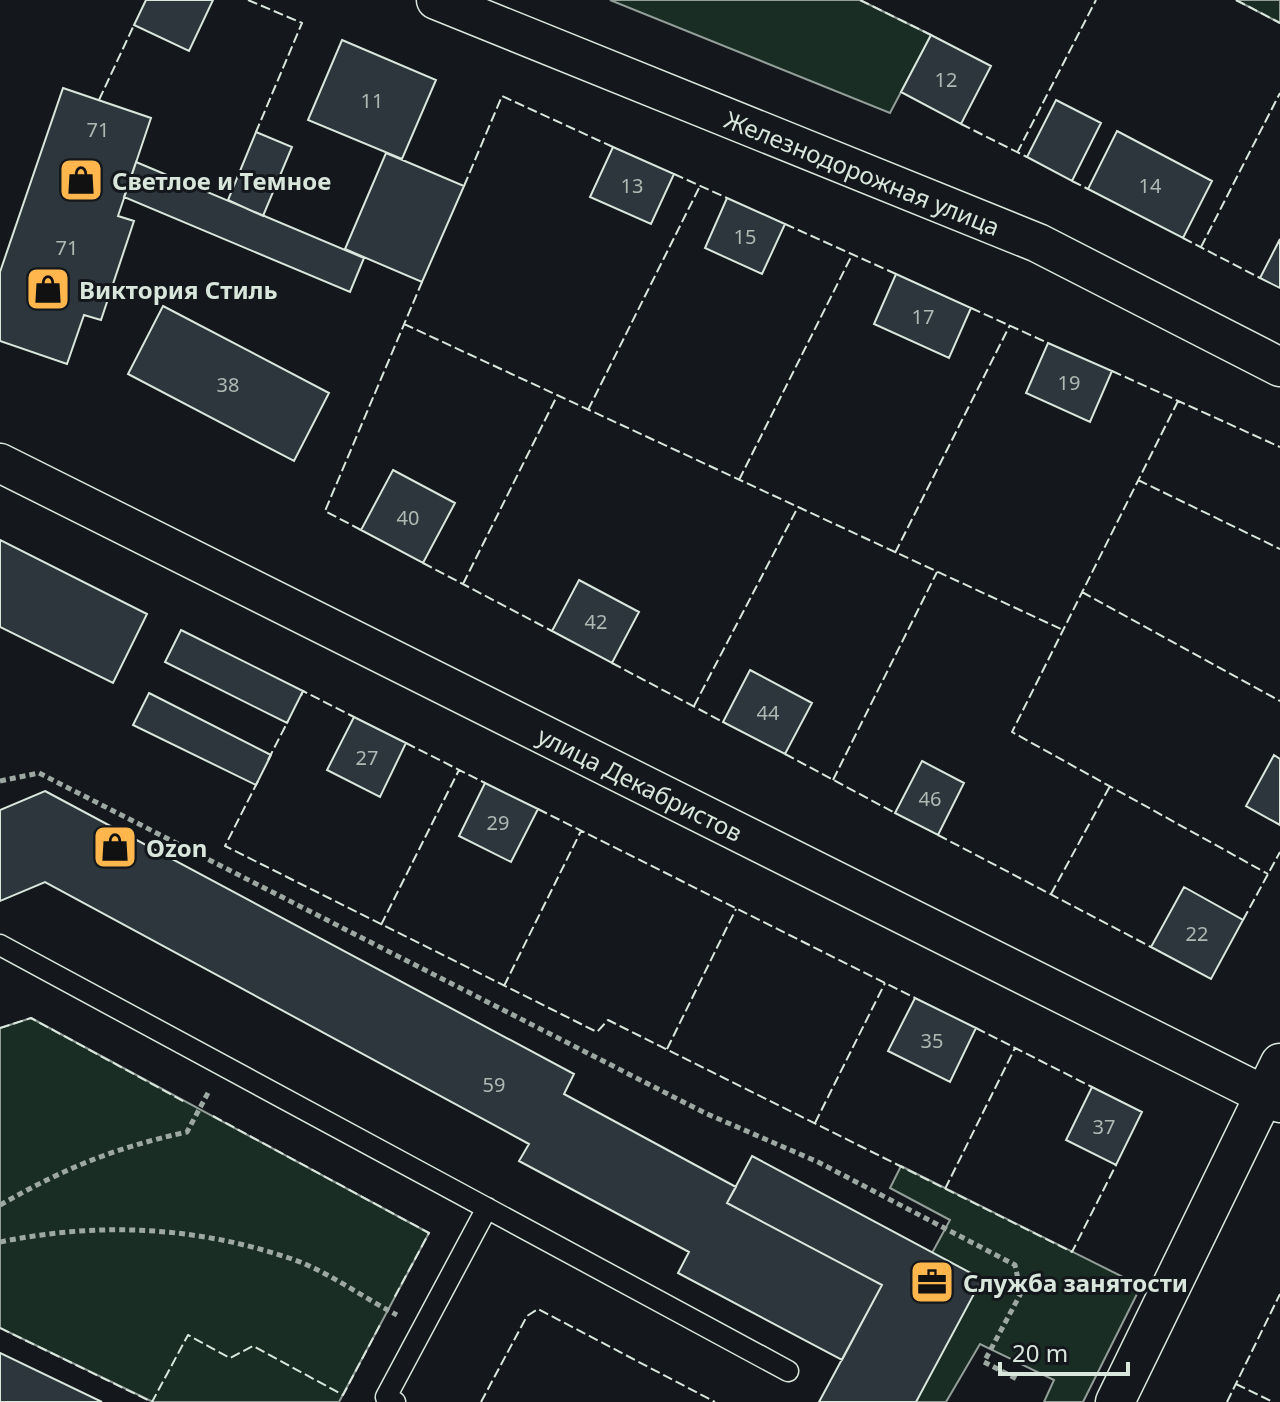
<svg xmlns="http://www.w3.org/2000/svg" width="1280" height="1402" font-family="'Noto Sans',sans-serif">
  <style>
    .green { fill: #1a2d24; stroke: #939e99; stroke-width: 2 }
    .building { fill: #2c363c; stroke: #d8e6dc; stroke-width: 2 }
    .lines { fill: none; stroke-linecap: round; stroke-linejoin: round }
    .service-casing { stroke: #d8e6dc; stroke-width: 23 }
    .minor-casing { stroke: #d8e6dc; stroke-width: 41 }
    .path { stroke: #9da8a2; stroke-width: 5; stroke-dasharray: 6 4; stroke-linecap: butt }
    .service { stroke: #14181c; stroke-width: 20 }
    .minor { stroke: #14181c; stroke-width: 38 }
    .fence { stroke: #d8e6dc; stroke-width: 2; stroke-dasharray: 10 4; stroke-linecap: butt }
    .labels { text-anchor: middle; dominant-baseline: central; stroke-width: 6; stroke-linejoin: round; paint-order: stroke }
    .number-label { font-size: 20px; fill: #adbab4 }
    .street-label { font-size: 24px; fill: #d8e6dc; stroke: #14181c }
    .poi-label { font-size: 24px; font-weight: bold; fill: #d8e6dc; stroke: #14181c; text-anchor: start }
  </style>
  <rect width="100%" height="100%" fill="#14181c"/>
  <!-- green -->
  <path class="green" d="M610,0H860L931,35L890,113Z
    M1236,0H1280V23Z
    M31,1018L429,1233L339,1402H153L0,1328V1028Z
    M901,1166L1141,1286L1083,1402H1044L1054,1380L980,1344L946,1402H916L932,1253L950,1220L890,1188Z"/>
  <!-- building -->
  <path class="building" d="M146,0H213L189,51L134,25Z
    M931,35L991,66L961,124L901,92Z
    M342,40L436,80L402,159L308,120Z
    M63,88L151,118L118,216L134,221L101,320L84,315L67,364L0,341V272Z
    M1056,100L1101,123L1072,181L1027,157Z
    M1117,131L1212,181L1183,238L1088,189Z
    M256,132L292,147L263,216L228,200Z
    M613,147L674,174L651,224L590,197Z
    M386,153L464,186L422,282L345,249Z
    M136,162L364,258L350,292L124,197Z
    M727,198L785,224L762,274L705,248Z
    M1280,239V288L1260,278Z
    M896,274L971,308L949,358L874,324Z
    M163,306L329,393L294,461L128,374Z
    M1048,343L1112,371L1090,422L1026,393Z
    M393,470L455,503L423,563L361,530Z
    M0,540L147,614L113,683L0,627Z
    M579,580L639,612L612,663L552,631Z
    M181,630L303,691L287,723L165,662Z
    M750,670L812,703L785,754L723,722Z
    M149,693L271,755L256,785L133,725Z
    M354,717L406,743L380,797L327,770Z
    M1274,755L1280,759V825L1246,806Z
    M922,761L964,783L938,835L895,813Z
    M485,783L538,809L511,862L459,836Z
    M45,791L574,1074L564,1094L736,1187L727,1203L882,1285L842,1360L678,1273L689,1252L519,1161L529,1144L45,882L0,901V810Z
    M1184,887L1243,920L1211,979L1151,947Z
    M915,998L976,1028L950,1082L888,1051Z
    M1092,1087L1142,1112L1116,1165L1066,1140Z
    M752,1156L982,1279L916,1402H819L882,1285L727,1203Z
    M0,1353L102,1402H0Z"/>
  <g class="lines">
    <!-- service casing -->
    <g class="service-casing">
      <path id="service" d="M0,945L788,1371
        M395,1402L386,1397L487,1208"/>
    </g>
    <!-- minor casing -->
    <g class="minor-casing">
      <g id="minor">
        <path id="s1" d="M436,0L1038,243L1280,367"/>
        <path id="s2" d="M0,463L1280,1103"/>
        <path d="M1115,1402L1280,1063"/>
      </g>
    </g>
    <!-- path -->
    <path class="path" d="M0,781L39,773L705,1113L818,1162L1015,1265L1021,1293L984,1362L1019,1380
      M0,1205C65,1168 114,1148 187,1132L209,1091
      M0,1242C97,1222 194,1226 289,1258C326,1270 362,1297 397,1315"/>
    <!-- service -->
    <use href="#service" class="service"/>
    <!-- minor -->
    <use href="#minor" class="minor"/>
    <!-- fence -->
    <path class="fence" d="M248,0L302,23L256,132
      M860,0L931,35
      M1236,0L1280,23
      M99,100L134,25
      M961,124L1027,157
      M1017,153L1096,0
      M674,174L727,198
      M1072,181L1088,189
      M464,186L502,96L613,147
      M785,224L896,274
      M1183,238L1260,278
      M1201,247L1280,93
      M971,308L1048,343
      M404,324L1063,630
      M1112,371L1280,447
      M1178,401L1012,732L1268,874
      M588,410L700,186
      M739,480L852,255
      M1138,480L1280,549
      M361,530L325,511L422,282
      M895,553L1010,325
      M423,563L552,631
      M463,584L557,396
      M1082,592L1280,701
      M612,663L723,722
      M301,696L303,691L354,717
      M694,706L798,507
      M406,743L485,783
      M785,754L895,813
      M268,760L288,721
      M833,780L937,572
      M258,781L225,846L597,1032L608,1020L1072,1252L1116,1165
      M538,809L915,998
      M938,835L1151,947
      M1051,894L1110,786
      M1243,920L1280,852
      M381,925L459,770
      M504,986L581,831
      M0,1028L31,1018L185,1102
      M976,1028L1092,1087
      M667,1049L736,909
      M213,1116L429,1233L394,1298
      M815,1123L885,983
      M945,1189L1015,1048
      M0,1328L152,1402L188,1335L230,1358L253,1346L343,1395L381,1323
      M1236,1384L1273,1402
      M481,1402L527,1316L538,1309L715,1402
      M1227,1402L1280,1294"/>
  </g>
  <!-- icons -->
  <defs>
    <g id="shop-square" transform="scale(2.3)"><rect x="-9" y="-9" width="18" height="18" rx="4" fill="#ffb74d" stroke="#14181c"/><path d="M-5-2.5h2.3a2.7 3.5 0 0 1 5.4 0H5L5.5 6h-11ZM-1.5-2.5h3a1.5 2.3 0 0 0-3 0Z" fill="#111"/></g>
    <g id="office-square" transform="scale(2.3)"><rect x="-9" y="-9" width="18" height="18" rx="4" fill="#ffb74d" stroke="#14181c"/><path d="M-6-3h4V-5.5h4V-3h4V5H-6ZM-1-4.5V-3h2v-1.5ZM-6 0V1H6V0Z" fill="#111"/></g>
  </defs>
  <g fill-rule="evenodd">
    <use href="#shop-square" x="81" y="180"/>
    <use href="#shop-square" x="48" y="289"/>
    <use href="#shop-square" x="115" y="847"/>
    <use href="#office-square" x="932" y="1282"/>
  </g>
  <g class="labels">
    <!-- number labels -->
    <g class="number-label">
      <text x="946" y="79">12</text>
      <text x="372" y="100">11</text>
      <text x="98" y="129">71</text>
      <text x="632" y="185">13</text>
      <text x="1150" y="185">14</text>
      <text x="745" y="236">15</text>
      <text x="67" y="247">71</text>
      <text x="923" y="316">17</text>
      <text x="1069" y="382">19</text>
      <text x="228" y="384">38</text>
      <text x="408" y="517">40</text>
      <text x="596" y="621">42</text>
      <text x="768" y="712">44</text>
      <text x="367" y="757">27</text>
      <text x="930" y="798">46</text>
      <text x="498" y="822">29</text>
      <text x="1197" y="933">22</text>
      <text x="932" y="1040">35</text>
      <text x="494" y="1084">59</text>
      <text x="1104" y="1126">37</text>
    </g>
    <!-- street labels -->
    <g class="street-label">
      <text stroke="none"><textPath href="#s1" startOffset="460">Железнодорожная улица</textPath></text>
      <text stroke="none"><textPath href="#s2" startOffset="716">улица Декабристов</textPath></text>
    </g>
    <!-- poi labels -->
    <g class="poi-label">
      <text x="112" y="180">Светлое и Темное</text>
      <text x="79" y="289">Виктория Стиль</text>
      <text x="146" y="847">Ozon</text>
      <text x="963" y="1282">Служба занятости</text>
    </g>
  </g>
  <!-- scale -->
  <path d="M1000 1362v12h128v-12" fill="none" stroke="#d8e6dc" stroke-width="4"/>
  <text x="1012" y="1362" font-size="24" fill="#d8e6dc" stroke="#14181c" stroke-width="6" paint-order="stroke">20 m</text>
</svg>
